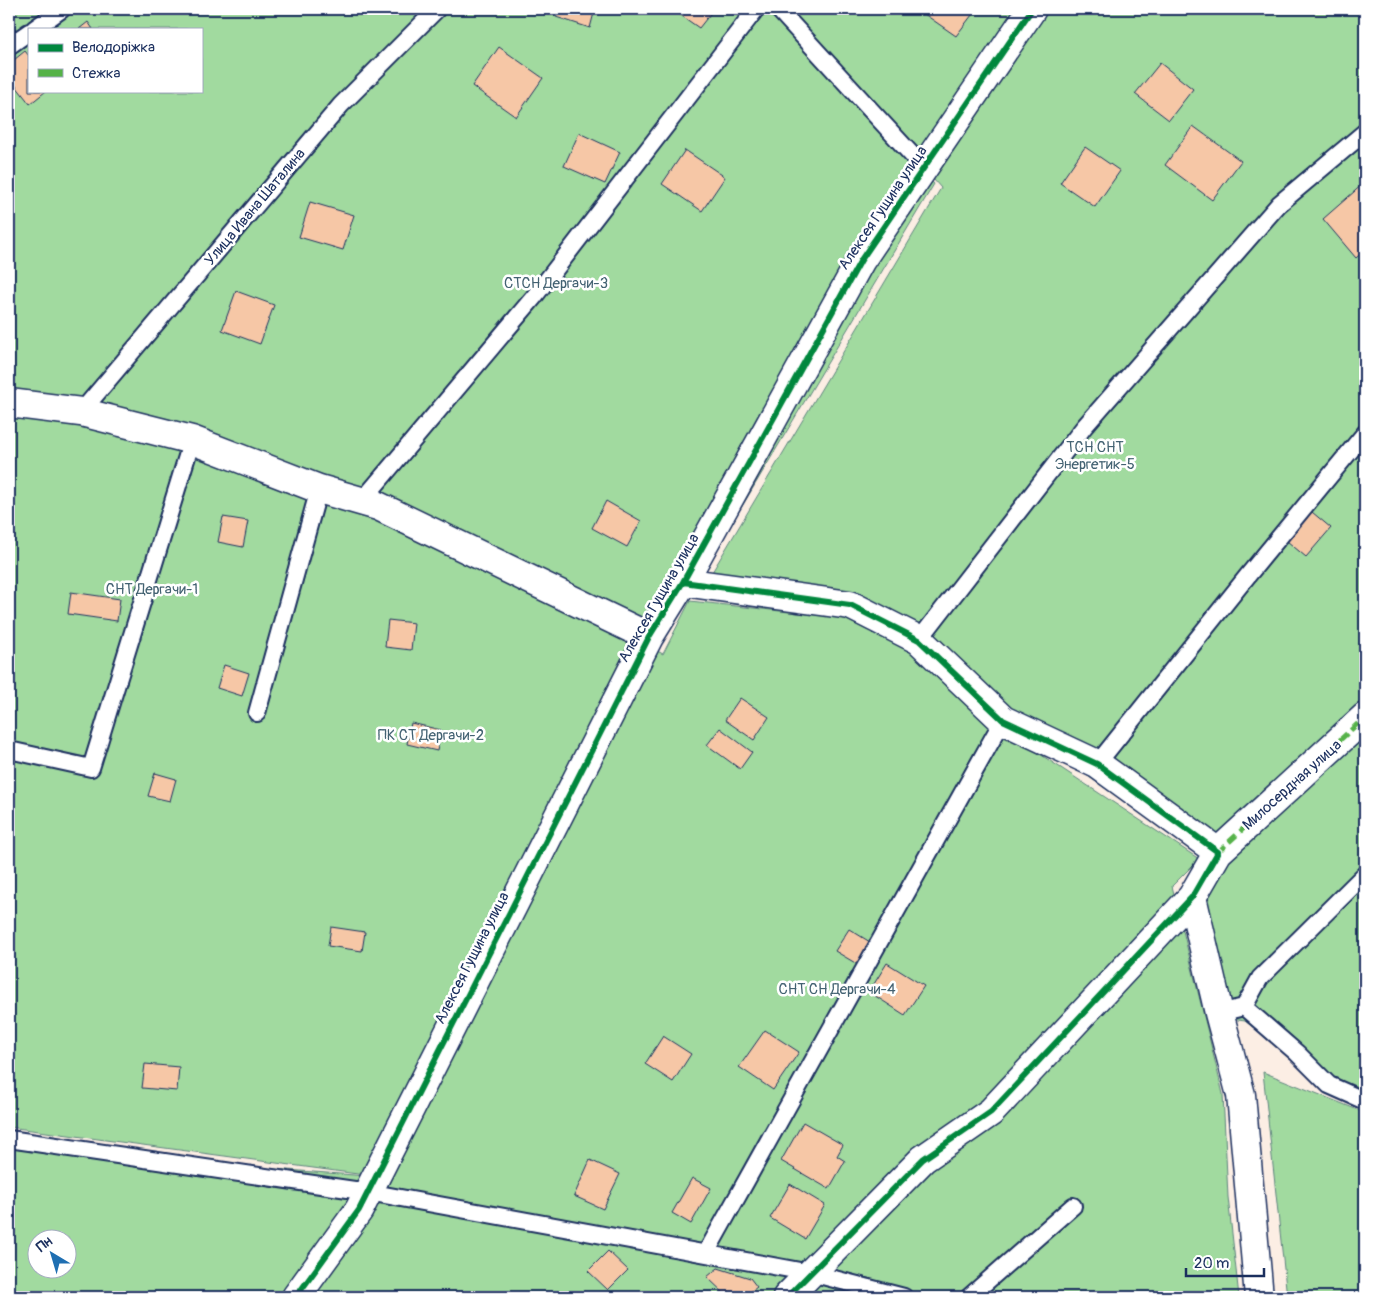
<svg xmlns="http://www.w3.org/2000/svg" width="1374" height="1306" font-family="Pangolin,sans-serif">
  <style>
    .green { fill: #a1da9f; stroke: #5e847e; fill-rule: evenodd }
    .building { fill: #f6c7a6; stroke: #1b2f5e }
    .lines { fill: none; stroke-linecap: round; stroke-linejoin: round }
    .service-casing { stroke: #1b2f5e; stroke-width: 20 }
    .minor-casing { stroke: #1b2f5e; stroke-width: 31 }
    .service { stroke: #fff; stroke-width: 16 }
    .minor { stroke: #fff; stroke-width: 28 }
    .quiet { stroke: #55b248; stroke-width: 5; stroke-dasharray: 10 5; stroke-linecap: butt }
    .cycleway-casing { stroke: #fff; stroke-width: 9 }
    .cycleway { stroke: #00873e; stroke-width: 6 }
    .labels { text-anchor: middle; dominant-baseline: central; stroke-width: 5; stroke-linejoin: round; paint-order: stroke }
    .street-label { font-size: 15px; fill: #1b2f5e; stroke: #fff }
    .park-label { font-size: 15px; fill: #436272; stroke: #fff }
  </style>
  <rect width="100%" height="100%" fill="#fceee4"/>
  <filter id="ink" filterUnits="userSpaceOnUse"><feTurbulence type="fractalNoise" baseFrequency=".02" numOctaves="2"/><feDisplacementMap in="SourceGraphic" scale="10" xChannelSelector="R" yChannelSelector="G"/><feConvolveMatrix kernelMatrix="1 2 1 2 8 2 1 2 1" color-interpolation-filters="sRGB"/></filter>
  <g filter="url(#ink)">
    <!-- green -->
    <path class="green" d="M9,9H765L934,184L663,639L357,492L9,394ZM29,29H201V91H29Z
      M784,9H1365V1297H1287L1263,1072L1363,1112L1245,1021L1209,1016L1204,856L1076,768L1020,741L1199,859L1172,886L1223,1094L1228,1197L1239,1297H9V1149L380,1177L9,1127V411L71,419L177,446L377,515L483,573L618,630L663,654L690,601L843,618L867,630L843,612L699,594L941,188ZM38,1238H68V1268H38Z"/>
    <!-- building -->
    <path class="building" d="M561,9H595L590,28L556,17Z
      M672,9H714L699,28Z
      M917,9H971L975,11L956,36Z
      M88,22L93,29H79Z
      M499,47L543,78L516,117L472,86Z
      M25,51L29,56V91H46L30,104L9,77V64Z
      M1160,63L1193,89L1169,120L1135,94Z
      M1193,126L1241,161L1212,200L1165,165Z
      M579,133L620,152L605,184L564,166Z
      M1085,147L1120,171L1095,207L1060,183Z
      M685,150L725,177L702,211L662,184Z
      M1363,184L1365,187V250L1356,258L1323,219Z
      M310,202L354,215L343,250L299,237Z
      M236,291L274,305L260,344L222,330Z
      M606,501L641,521L627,547L592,528Z
      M1306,507L1331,528L1306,557L1281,536Z
      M223,517L248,521L243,547L218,542Z
      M71,592L120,599L117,621L68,614Z
      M388,620L414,623L411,650L385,647Z
      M224,665L249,673L242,696L217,688Z
      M740,698L769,717L754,740L725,720Z
      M411,723L441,730L437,751L407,744Z
      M720,728L752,752L740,769L707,745Z
      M155,773L176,779L170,801L148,796Z
      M331,927L365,932L362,951L328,946Z
      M849,929L870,942L857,964L835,951Z
      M887,963L924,986L905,1015L869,992Z
      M765,1030L799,1052L773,1090L739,1067Z
      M663,1036L691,1054L673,1082L645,1064Z
      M145,1064L179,1067L177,1091L142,1088Z
      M803,1122L843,1145L837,1156L845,1161L829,1189L781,1161Z
      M590,1160L620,1174L603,1209L574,1196Z
      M692,1178L711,1188L691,1224L672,1213Z
      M790,1184L825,1205L805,1239L770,1218Z
      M608,1251L628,1270L608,1290L588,1271Z
      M718,1268L750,1278L757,1287L744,1297H728L707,1277Z"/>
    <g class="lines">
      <!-- service casing -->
      <g class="service-casing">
        <path id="service" d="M778,9L924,168
          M34,29L62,9
          M9,46L29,32
          M81,412L341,105L437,9
          M362,501L534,297L756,9
          M919,640L1084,427L1279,204L1365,132
          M257,713L319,489
          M9,750L91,768L192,440
          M1097,764L1249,574L1365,433
          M1244,1007L1297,1053L1329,1085L1365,1101
          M1219,1013L1244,1007L1260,978L1365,874
          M9,1139L368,1192L811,1273L904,1297
          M706,1253L1003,720
          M969,1297L1073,1206"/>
      </g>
      <!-- minor casing -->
      <g class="minor-casing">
        <path id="minor" d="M9,403L81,412L192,440L319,489L378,506L649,637
          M683,582L850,605L919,640L1003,720L1097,764L1218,852L1192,897L991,1112L923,1159L787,1297
          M1218,852L1365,717
          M1192,897L1219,1013L1241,1095L1259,1297
          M296,1297L359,1210L649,637L683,582L861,260L1032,9"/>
      </g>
      <!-- service -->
      <use href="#service" class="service"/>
      <!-- minor -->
      <use href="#minor" class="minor"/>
      <!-- quiet -->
      <path class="quiet" d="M1218,852L1365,717"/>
      <!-- cycleway casing -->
      <g class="cycleway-casing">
        <path id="cycleway" d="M683,582L850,605L919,640L1003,720L1097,764L1218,852L1192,897L991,1112L923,1159L787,1297
          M296,1297L359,1210L649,637L683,582L861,260L1032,9"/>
      </g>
      <!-- cycleway -->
      <use href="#cycleway" class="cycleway"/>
    </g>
  </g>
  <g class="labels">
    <!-- street labels -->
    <g class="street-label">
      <text transform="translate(255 207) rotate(-50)">Улица Ивана Шаталина</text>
      <text transform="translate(883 208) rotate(-56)">Алексея Гущина улица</text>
      <text transform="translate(659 598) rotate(-60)">Алексея Гущина улица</text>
      <text transform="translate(1292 785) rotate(-42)">Милосердная улица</text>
      <text transform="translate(472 958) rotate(-63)">Алексея Гущина улица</text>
    </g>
    <!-- park labels -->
    <g class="park-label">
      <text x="556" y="283">СТСН Дергачи-3</text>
      <text x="1095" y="447">ТСН СНТ<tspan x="1095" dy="17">Энергетик-5</tspan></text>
      <text x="152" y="589">СНТ Дергачи-1</text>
      <text x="431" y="735">ПК СТ Дергачи-2</text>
      <text x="837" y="989">СНТ СН Дергачи-4</text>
    </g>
  </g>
  <!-- margin -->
  <rect width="1374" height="1306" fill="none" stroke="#fff" stroke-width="30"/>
  <rect x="15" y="15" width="1344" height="1276" fill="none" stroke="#1b2f5e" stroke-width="2" filter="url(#ink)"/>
  <!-- legend -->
  <rect x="28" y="28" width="175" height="65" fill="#ffffff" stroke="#a4acbf"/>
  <rect x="38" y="44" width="25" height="8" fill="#00873e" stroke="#a4acbf"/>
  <text x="72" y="52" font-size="15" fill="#1b2f5e">Велодоріжка</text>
  <rect x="38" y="69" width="25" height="8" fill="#55b248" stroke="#a4acbf"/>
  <text x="72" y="78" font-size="15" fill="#1b2f5e">Стежка</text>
  <!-- north arrow -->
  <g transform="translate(52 1254) rotate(322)"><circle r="24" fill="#ffffff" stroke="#a4acbf"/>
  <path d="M0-4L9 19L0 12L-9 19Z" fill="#1f6fb2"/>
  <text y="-8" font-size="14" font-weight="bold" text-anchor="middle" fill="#1b2f5e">Пн</text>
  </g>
  <!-- scale -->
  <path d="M1186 1268v8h78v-8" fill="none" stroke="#1b2f5e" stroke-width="2.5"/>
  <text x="1194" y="1268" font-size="15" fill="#1b2f5e" stroke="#ffffff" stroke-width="4" paint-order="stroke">20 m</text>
</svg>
